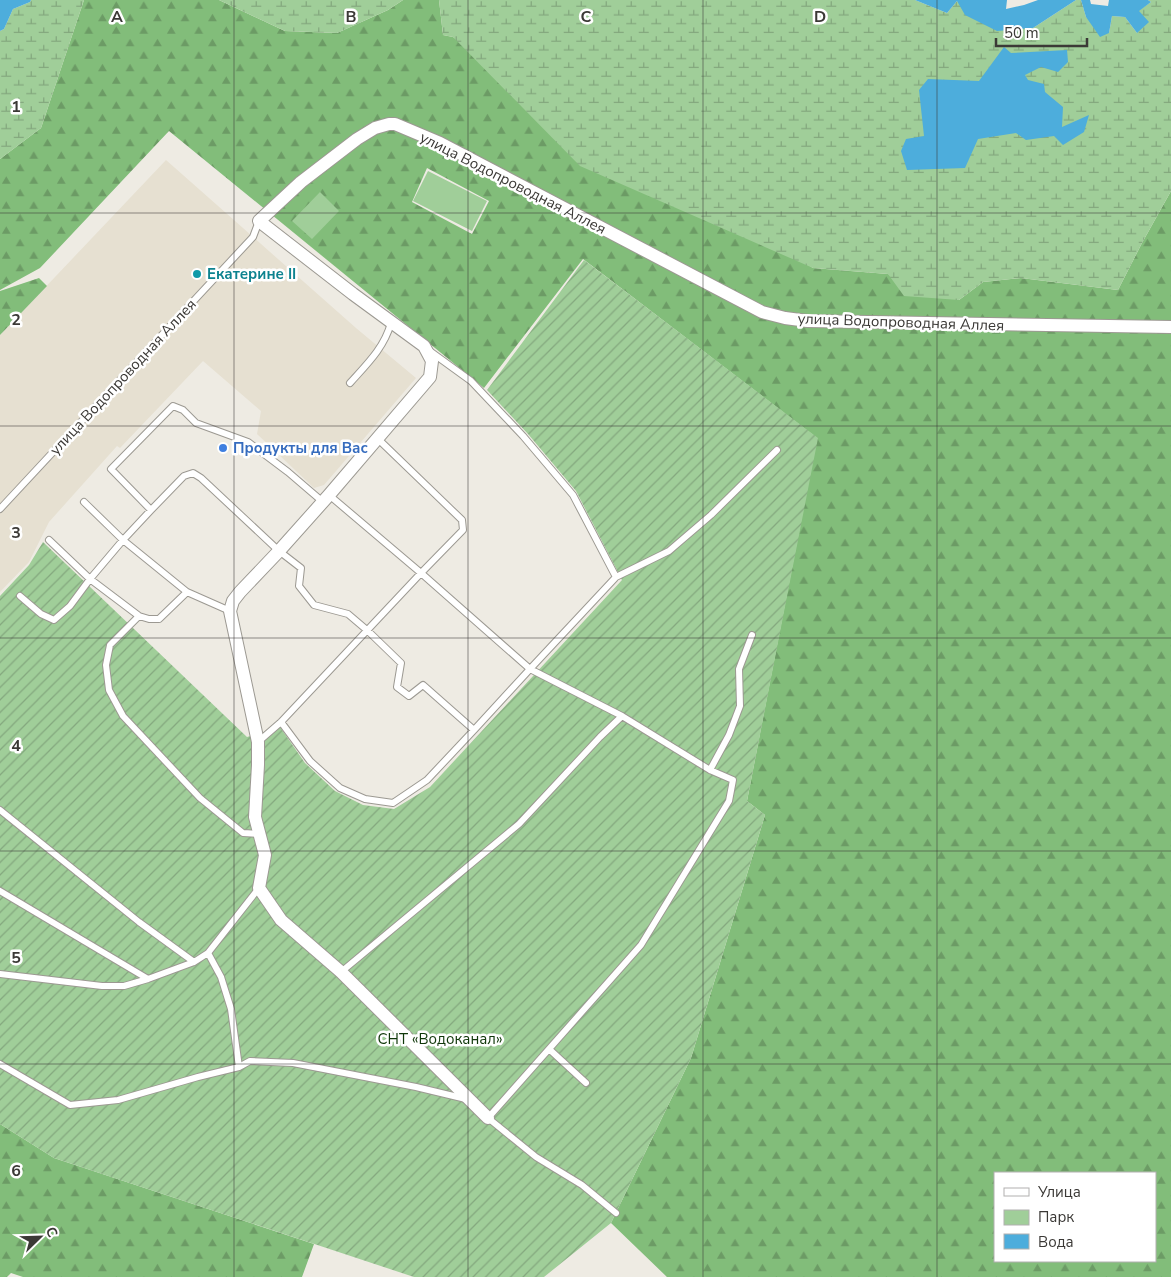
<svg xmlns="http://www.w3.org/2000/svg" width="1171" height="1277" font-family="'Nunito Sans',sans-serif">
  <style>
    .built { fill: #e6e0d1 }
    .forest { fill: url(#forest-firs); fill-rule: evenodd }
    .wetland { fill: url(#wetland-marsh) }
    .park { fill: #a0ce99 }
    .garden { fill: url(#garden-furrows) }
    .water { fill: #4daddc }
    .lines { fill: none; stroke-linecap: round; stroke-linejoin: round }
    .service-casing { stroke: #9c9992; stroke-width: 8 }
    .minor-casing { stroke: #9c9992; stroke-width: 14 }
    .service { stroke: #fff; stroke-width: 6 }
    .minor { stroke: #fff; stroke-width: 12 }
    .grid { fill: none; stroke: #3b3936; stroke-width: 1; stroke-opacity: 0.55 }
    .culture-dot { fill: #0f9aa8; stroke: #fff; stroke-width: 2 }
    .shop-dot { fill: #3f7fe0; stroke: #fff; stroke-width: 2 }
    .labels { text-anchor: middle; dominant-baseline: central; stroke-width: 5; stroke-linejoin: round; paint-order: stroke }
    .street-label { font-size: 15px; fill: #3b3936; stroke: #fff }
    .culture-label { font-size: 15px; font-weight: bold; fill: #0d838f; stroke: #fff; text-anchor: start }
    .shop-label { font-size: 15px; font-weight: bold; fill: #366cbe; stroke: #fff; text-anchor: start }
    .park-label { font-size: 15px; fill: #10380a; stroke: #fff }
    .grid-label { font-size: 16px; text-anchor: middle; font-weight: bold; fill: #3b3936; stroke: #fff; stroke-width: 5; stroke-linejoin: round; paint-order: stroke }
  </style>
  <defs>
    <pattern id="forest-firs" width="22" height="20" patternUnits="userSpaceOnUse" patternTransform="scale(1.25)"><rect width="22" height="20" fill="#82bd7a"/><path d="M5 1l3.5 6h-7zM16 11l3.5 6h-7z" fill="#6c9b65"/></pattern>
    <pattern id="wetland-marsh" width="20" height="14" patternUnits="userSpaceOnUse" patternTransform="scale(1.25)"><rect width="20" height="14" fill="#a0ce99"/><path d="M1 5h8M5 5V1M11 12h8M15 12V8" fill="none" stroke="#84a87e"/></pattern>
    <pattern id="garden-furrows" width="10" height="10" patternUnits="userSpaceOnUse" patternTransform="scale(1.25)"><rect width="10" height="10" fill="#a0ce99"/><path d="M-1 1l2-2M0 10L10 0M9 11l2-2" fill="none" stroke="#84a87e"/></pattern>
  </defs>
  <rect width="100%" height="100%" fill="#eeebe3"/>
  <!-- built -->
  <path class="built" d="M166,160L356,328L416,378L324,485L314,488L257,434L261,411L203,361L120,448L117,446L49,522L29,562L0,592V335Z"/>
  <!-- forest -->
  <path class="forest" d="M84,0H219L285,31L337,33L388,10L403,0H439L443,35L453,37L813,268L888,274L959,300L983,282L1021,278L1118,290L1142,243L1171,191V1277H667L611,1223L691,1058L765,815L747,801L817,438L583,259L484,388L169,131L40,268L0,290V159L41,128ZM427,168L489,201L472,234L412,202ZM995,1173H1155V1261H995Z
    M39,278L47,286L0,335V291Z
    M0,1124L54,1158L314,1244L302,1277H23L11,1273L7,1277H0Z"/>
  <!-- wetland -->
  <path class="wetland" d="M31,0H84L41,128L0,159V31L4,29L13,9L30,2Z
    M219,0H403L388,10L337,33L285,31Z
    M439,0H915L947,13L957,1L1033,28L1076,0H1081L1086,17L1109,33L1112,16L1125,17L1137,33L1138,11L1151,2L1148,0H1171V191L1142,243L1118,290L1021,278L983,282L959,300L904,296L888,274L813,268L580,166L453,37L443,35Z"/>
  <!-- park -->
  <path class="park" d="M428,171L487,201L472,231L413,201Z
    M320,192L339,211L312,239L292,221Z"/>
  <!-- garden -->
  <path class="garden" d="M584,260L818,438L747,801L765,815L691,1058L611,1223L544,1277H414L54,1158L0,1124V596L29,565L43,542L247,737L280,727L305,763L335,791L363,805L394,809L430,787L622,580L576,491L528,434L487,390Z"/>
  <!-- water -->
  <path class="water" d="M0,0H31L30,2L13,9L4,29L0,31Z
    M915,0H1007L1006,9L1024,5L1038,0H1076L1033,28L997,31L965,15L957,1L947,13Z
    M1081,0H1090L1091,4L1108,6L1109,0H1148L1151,2L1139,11L1149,22L1137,33L1125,17L1112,16L1109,33L1100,37L1086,17Z
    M1004,47L1011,53L1067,50L1068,62L1058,72L1041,67L1025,75L1028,80L1044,84L1045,92L1063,107L1062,127L1089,115L1084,132L1063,145L1054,136L1026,140L1016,133L978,139L965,168L907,170L901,151L906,139L924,136L919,90L928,79L979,81Z"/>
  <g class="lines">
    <!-- service casing -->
    <g class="service-casing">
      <path id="service" d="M431,352L471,381L523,436L573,495L616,577L530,669L622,716L710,770L733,780L729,801L641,945L488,1118L536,1157L582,1185L616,1213
        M350,383C367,364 384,348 391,323
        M84,502L123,540L187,592L230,611
        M0,509L253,237L259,221
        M151,510L111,469L173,406L183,410L196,423L248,442L288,472L323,502
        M49,540L90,579L139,616L149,619H159L187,592
        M616,577L669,551L711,515L777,450
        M20,596L41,614L54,620L70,606L90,579L123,540L151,510L184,476L193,473L201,478L279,551L301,568L299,586L314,605L348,614L368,631L401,663L397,687L409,696L423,685L474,730L530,669L421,573L329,495
        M139,616L110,645L106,665L109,690L123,716L200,798L243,833L260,834
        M281,722L310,761L340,788L365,799L393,803L427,780L474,730
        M258,742L281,722L421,573L463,530L462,520L377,438
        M710,770L729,735L740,706L739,669L752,635
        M0,810L139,922L194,962
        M259,888L208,953L221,977L231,1009L239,1067L250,1061L293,1063L416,1087L466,1099
        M0,891L148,979
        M341,972L519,824L600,737L622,716
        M0,974L102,986H124L148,979L194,962L208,953
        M549,1049L586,1083
        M0,1064L70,1105L118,1100L198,1077L239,1067"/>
    </g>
    <!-- minor casing -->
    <g class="minor-casing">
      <path id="minor" d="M488,1118L341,972L281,920L259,888L265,855L255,817L258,765V742L230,611L233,601L240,592L279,551L329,495L430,377L432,361L424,346L353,294L259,221L301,182L357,139L375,128L389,124H395L440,143L762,312L785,318L808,321L1171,327"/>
    </g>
    <!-- service -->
    <use href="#service" class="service"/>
    <!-- minor -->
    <use href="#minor" class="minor"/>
  </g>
  <!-- grid -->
  <path class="grid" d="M234,0V1277M468,0V1277M703,0V1277M937,0V1277M0,213H1171M0,426H1171M0,638H1171M0,851H1171M0,1064H1171"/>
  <!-- markers -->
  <circle class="culture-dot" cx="197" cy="274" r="5"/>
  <circle class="shop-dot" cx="223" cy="448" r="5"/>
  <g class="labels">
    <!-- street labels -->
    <g class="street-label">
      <text transform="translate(513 183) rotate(27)">улица Водопроводная Аллея</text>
      <text transform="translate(901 322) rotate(2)">улица Водопроводная Аллея</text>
      <text transform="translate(123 377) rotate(-47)">улица Водопроводная Аллея</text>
    </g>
    <!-- culture labels -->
    <g class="culture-label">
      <text x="207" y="274">Екатерине II</text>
    </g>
    <!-- shop labels -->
    <g class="shop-label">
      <text x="233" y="448">Продукты для Вас</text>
    </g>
    <!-- park labels -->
    <g class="park-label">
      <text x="440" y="1039">СНТ «Водоканал»</text>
    </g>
  </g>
  <g class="grid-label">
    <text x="117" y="22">A</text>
    <text x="351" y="22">B</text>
    <text x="586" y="22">C</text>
    <text x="820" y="22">D</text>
    <text x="16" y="112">1</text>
    <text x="16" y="325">2</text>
    <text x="16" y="538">3</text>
    <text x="16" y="751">4</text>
    <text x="16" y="963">5</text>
    <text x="16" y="1176">6</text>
  </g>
  <!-- legend -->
  <rect x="994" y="1172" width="162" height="90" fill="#ffffff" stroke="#b1b0af"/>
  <rect x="1004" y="1188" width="25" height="8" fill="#ffffff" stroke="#b1b0af"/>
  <text x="1038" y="1197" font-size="15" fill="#3b3936">Улица</text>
  <rect x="1004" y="1210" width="25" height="15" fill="#a0ce99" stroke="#b1b0af"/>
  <text x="1038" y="1222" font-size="15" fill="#3b3936">Парк</text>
  <rect x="1004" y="1234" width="25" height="15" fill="#4daddc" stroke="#b1b0af"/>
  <text x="1038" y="1247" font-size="15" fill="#3b3936">Вода</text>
  <!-- north arrow -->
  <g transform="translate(40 1237) rotate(67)" stroke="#ffffff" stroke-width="4" paint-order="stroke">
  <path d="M0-4L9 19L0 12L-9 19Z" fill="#3b3936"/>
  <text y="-8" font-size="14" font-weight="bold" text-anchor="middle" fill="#3b3936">С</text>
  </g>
  <!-- scale -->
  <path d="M996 38v8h91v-8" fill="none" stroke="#3b3936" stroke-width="2.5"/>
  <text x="1004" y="38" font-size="15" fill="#3b3936" stroke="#ffffff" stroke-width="4" paint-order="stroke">50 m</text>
</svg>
